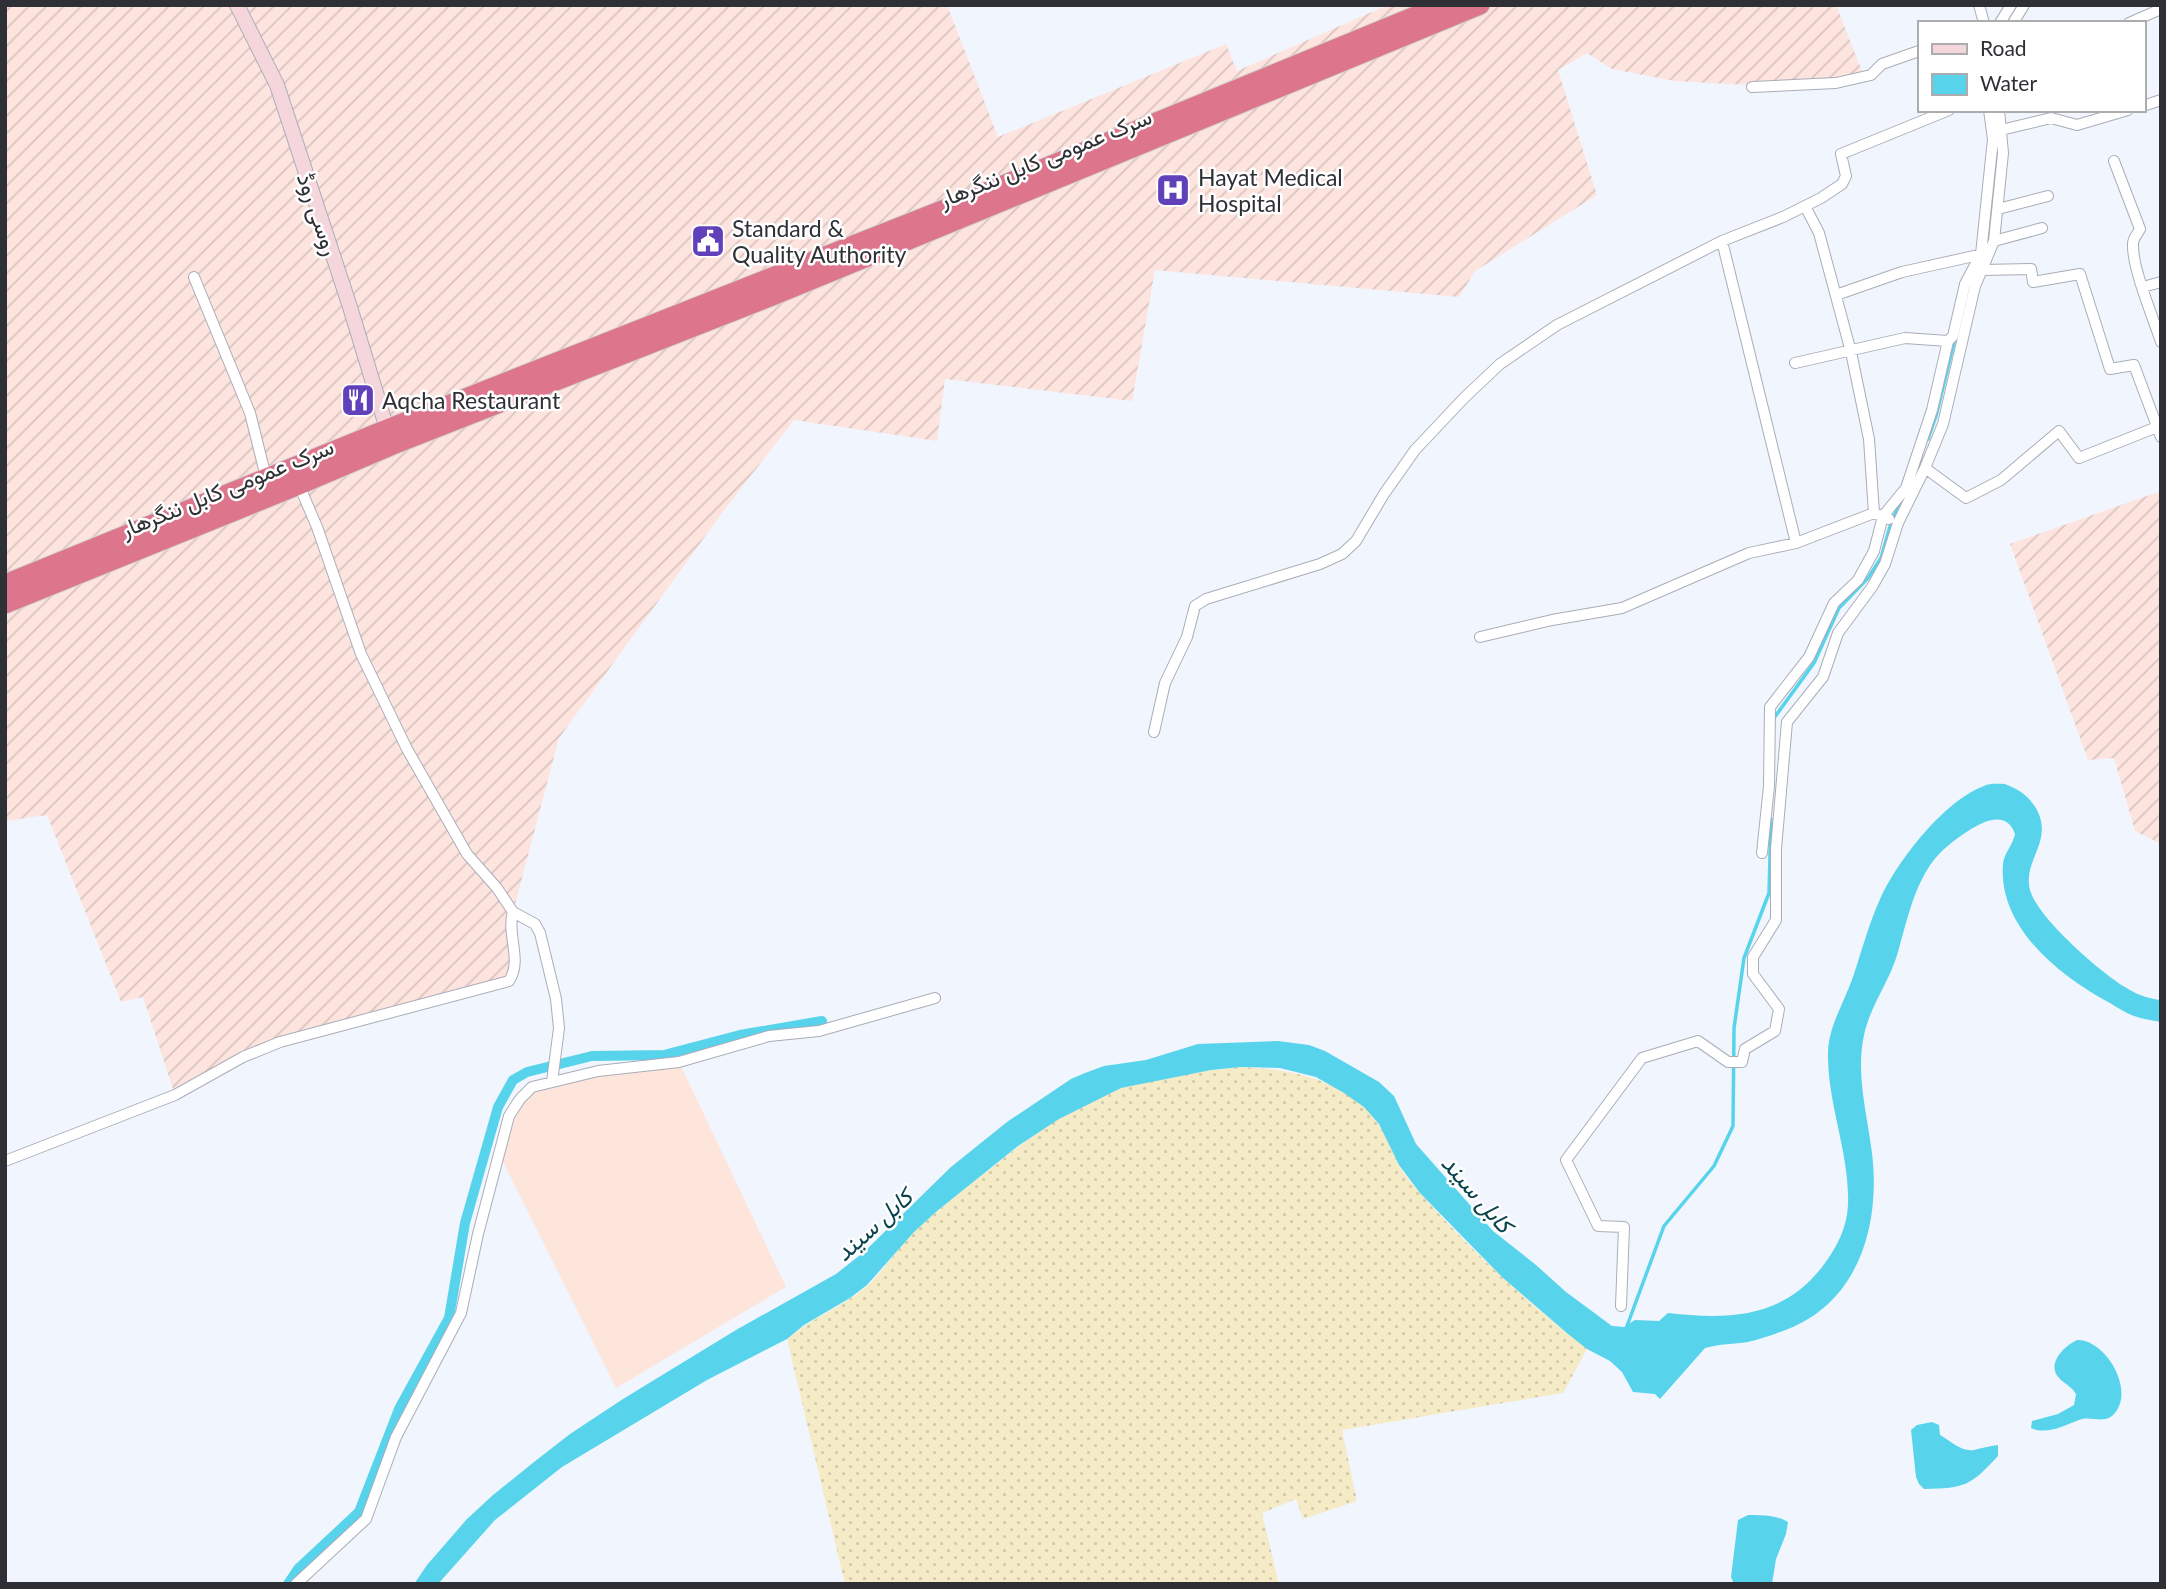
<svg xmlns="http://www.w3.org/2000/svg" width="2166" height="1589" font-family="Lato,Vazirmatn,sans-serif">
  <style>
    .commercial { fill: #fee5dc }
    .industrial { fill: url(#industrial-furrows) }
    .sand { fill: url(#sand-dots) }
    .water { fill: #57d4eb }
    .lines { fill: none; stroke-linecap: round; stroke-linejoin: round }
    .stream { stroke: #57d4eb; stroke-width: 3.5 }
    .canal { stroke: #57d4eb; stroke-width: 10 }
    .street-casing { stroke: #a9adb8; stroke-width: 12 }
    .secondary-casing { stroke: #a9adb8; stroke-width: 16 }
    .highway-casing { stroke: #d1d1d3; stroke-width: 21 }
    .street { stroke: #fff; stroke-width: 10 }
    .secondary { stroke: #f5d6dc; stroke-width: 14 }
    .highway { stroke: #dd758c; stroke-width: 19 }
    .labels { text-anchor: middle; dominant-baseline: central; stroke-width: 5; stroke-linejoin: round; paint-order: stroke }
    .street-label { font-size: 23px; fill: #2f3035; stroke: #fff }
    .poi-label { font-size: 23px; fill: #2f3035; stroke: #fff; text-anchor: start }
    .water-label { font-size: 24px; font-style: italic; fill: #09444d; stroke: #fff }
  </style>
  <defs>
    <pattern id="industrial-furrows" width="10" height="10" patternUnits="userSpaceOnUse" patternTransform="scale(1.75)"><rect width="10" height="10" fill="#fee4de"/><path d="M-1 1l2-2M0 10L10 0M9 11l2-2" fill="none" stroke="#dac4bf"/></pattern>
    <pattern id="sand-dots" width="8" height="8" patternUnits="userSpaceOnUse" patternTransform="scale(1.75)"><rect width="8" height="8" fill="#f5ebc6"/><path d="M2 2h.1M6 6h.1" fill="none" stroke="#d2caab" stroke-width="1.8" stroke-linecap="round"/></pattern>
  </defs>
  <rect width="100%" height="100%" fill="#f1f5fe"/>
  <!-- commercial -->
  <path class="commercial" d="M679,1062L786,1287L616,1388L499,1154L509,1116L532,1087Z"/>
  <!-- industrial -->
  <path class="industrial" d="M5,5H947L998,137L1226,44L1237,71L1388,5H1836L1863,74L1823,82L1748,85L1675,81L1612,69L1587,53L1558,70L1597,195L1475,271L1459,297L1155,270L1132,401L945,379L937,441L794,420L725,509L559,738L513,912V975L280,1042L175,1095L143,997L121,1002L47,815L5,821Z
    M2161,491V844L2135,831L2114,758L2088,760L2010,544Z"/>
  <!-- sand -->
  <path class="sand" d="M1241,1067C1286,1069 1330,1076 1365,1108C1387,1128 1391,1158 1409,1180C1461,1242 1523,1299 1587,1349L1563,1393L1342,1430L1357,1501L1303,1519L1296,1499L1262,1513L1279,1584H845L787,1339C812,1318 842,1307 867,1286C885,1269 898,1248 916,1230C935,1212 956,1196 977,1179C1021,1144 1067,1107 1121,1088C1158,1076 1201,1071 1241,1067Z"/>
  <!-- water -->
  <path class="water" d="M2005,784C2020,790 2029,796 2037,810C2054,843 2020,862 2031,893C2041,920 2100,972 2125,987C2135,994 2149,999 2161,1000V1022C2152,1020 2142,1019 2134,1016C2126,1013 2118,1008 2110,1003C2060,976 1998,928 2003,864C2004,853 2013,845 2015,834C2004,802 1967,831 1950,844C1917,869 1909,914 1898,952C1890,981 1870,1006 1864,1035C1856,1073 1866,1109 1871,1146C1882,1218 1862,1300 1788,1329C1775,1334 1761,1339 1748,1342C1734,1344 1719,1344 1705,1348L1660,1399L1655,1394L1633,1392L1622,1372L1610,1361L1587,1349L1568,1334L1502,1277L1420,1193L1399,1165L1379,1124L1364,1107L1344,1093L1316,1077L1280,1068L1241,1067L1211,1070L1121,1088L1059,1119L1018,1146L937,1211L914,1232L867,1285L850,1298L804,1325L787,1339L707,1380L562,1467L495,1520L438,1584H414L427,1565L467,1519L493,1495L534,1462L570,1434L623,1399L736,1330L836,1274L864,1252L951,1167L1007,1122L1071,1079L1085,1073L1104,1066L1146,1060L1198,1044L1278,1041L1309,1045L1325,1051L1379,1082L1394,1096L1416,1144L1493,1231L1536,1265L1566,1292L1612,1326L1624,1327L1635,1320L1659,1321L1668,1313C1731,1320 1785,1318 1825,1263C1838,1245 1847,1227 1848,1205C1850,1153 1827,1104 1828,1052C1829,1025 1844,1003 1853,977C1862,950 1869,923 1881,897C1899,859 1944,801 1984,786C1990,783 1998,784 2005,784Z
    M2077,1340C2105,1339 2136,1390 2114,1414C2104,1425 2091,1415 2079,1420C2063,1426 2047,1435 2031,1428L2032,1421L2058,1414L2074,1405L2076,1394C2072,1387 2065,1384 2060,1379C2045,1365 2064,1346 2077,1340Z
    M1932,1422L1939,1425L1940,1435C1951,1441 1961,1452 1974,1450C1982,1448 1989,1446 1998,1445V1456C1970,1486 1966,1488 1924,1489L1919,1484L1916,1477L1911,1430L1917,1425Z
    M1748,1515C1761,1515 1777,1515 1788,1522L1786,1534L1776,1559L1772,1584H1734L1731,1577L1738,1520Z"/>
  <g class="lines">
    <!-- stream -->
    <path class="stream" d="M2007,23L2014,9
      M1994,187L1996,163
      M1928,439L1936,416L1955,338
      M1774,718L1814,663L1839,608L1868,578L1881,558L1891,523L1901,501
      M1627,1326L1664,1226L1714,1166L1733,1126L1734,1028L1744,958L1769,893L1771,819"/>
    <!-- canal -->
    <path class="canal" d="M288,1584L298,1569L359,1512L399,1409L449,1318L465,1223L498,1107L513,1080L527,1072L592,1056L664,1055L740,1035L822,1021"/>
    <!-- street casing -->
    <g class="street-casing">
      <path id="street" d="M1979,5L1984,23
        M2000,23L2011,5
        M2013,23L2024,5
        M2129,23L2161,9
        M1752,87L1836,83L1871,75L1882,64L1919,51
        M2143,106L2161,100
        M2001,130L2051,118L2077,125L2128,110
        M2114,161L2140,229C2138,234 2133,237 2133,244C2132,268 2153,317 2161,342
        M1805,206L1819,233L1851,352L1869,439L1874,513
        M1998,209L2048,196
        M1722,241L1796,543
        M1994,241L2042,228
        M1982,270L2031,269L2033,282L2080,274L2110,369L2134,365L2161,437
        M194,277L250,413L266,477
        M2143,287L2161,282
        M1836,295L1902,272L1983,254
        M1795,363L1905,338L1948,341
        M1925,468L1966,498L2001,480L2059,431L2079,458L2157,427
        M299,485L317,527L361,654L407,749L467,854L497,888L513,912L535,924L540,933L556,999L559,1028L552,1082
        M1480,637L1552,620L1622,608L1749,553L1796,543L1874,513L1889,519
        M1154,732L1165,683L1187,637L1195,606L1206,599L1320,564L1342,554L1356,541L1384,494L1415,450L1464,398L1500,364L1557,325L1722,241L1783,217L1821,198L1842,184L1846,176L1841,154L1949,110
        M1762,853L1769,786L1770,707L1809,657L1834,603L1858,580L1874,551L1883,516L1906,488L1932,410L1948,341L1953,336L1965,284L1981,254L1993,139L1989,110
        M5,1161L175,1095L243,1057L280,1042L509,981C523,960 506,934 513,912
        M1621,1306L1624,1227L1598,1226L1566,1160L1642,1058L1698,1041L1728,1062H1742L1745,1049L1775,1031L1779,1009L1753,974V957L1776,920V849L1787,722L1823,677L1838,633L1872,587L1885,564L1898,523L1925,468L1943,424L1975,286L1994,241L2003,153L1999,110
        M296,1584L366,1519L396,1437L461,1313L478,1234L509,1116L520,1099L532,1087L598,1071L679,1062L769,1036L819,1031L935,998"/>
    </g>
    <!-- secondary casing -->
    <g class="secondary-casing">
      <path id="secondary" d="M237,5L277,85L350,307L387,429"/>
    </g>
    <!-- highway casing -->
    <g class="highway-casing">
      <path id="highway" d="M5,584L387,429L937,212L1442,5
        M5,604L299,485L393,445L775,295L1480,5"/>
    </g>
    <!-- street -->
    <use href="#street" class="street"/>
    <!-- secondary -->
    <use href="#secondary" class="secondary"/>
    <!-- highway -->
    <use href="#highway" class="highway"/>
  </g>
  <!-- icons -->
  <defs>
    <g id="hospital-square" transform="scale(1.75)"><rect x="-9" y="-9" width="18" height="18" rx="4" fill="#6041b9" stroke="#fff"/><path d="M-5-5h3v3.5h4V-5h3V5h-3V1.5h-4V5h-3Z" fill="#fff"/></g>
    <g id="civic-square" transform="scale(1.75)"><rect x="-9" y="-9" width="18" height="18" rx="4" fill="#6041b9" stroke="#fff"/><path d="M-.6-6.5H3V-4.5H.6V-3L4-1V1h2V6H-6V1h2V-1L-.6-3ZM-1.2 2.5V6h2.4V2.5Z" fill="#fff"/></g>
    <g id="restaurant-square" transform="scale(1.75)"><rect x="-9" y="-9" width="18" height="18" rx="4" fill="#6041b9" stroke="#fff"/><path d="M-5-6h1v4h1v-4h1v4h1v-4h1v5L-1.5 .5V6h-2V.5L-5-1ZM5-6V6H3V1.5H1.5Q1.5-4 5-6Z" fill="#fff"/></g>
  </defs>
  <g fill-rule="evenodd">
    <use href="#hospital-square" x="1173" y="190"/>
    <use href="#civic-square" x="708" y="241"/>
    <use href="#restaurant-square" x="358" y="400"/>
  </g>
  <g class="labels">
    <!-- street labels -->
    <g class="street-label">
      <text transform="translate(1045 157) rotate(-22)">سرک عمومی کابل ننگرهار</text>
      <text transform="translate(319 214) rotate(71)">روسی روڈ</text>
      <text transform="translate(227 487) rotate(-22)">سرک عمومی کابل ننگرهار</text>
    </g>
    <!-- poi labels -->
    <g class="poi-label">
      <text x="1198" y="177">Hayat Medical<tspan x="1198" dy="26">Hospital</tspan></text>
      <text x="732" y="228">Standard &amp;<tspan x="732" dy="26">Quality Authority</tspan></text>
      <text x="382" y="400">Aqcha Restaurant</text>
    </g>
    <!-- water labels -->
    <g class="water-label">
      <text transform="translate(1478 1193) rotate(49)">کابل سيند</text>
      <text transform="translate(873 1224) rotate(-42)">کابل سيند</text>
    </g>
  </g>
  <!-- border -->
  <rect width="2166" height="1589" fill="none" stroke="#2f3035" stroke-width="14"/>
  <!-- legend -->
  <rect x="1918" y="21" width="228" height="91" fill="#ffffff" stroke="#acacae" stroke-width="2"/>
  <rect x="1932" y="44" width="35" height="10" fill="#f5d6dc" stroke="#acacae" stroke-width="2"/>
  <text x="1980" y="56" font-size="21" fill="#2f3035">Road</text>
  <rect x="1932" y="74" width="35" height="21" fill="#57d4eb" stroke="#acacae" stroke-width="2"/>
  <text x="1980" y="91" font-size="21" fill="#2f3035">Water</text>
</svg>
